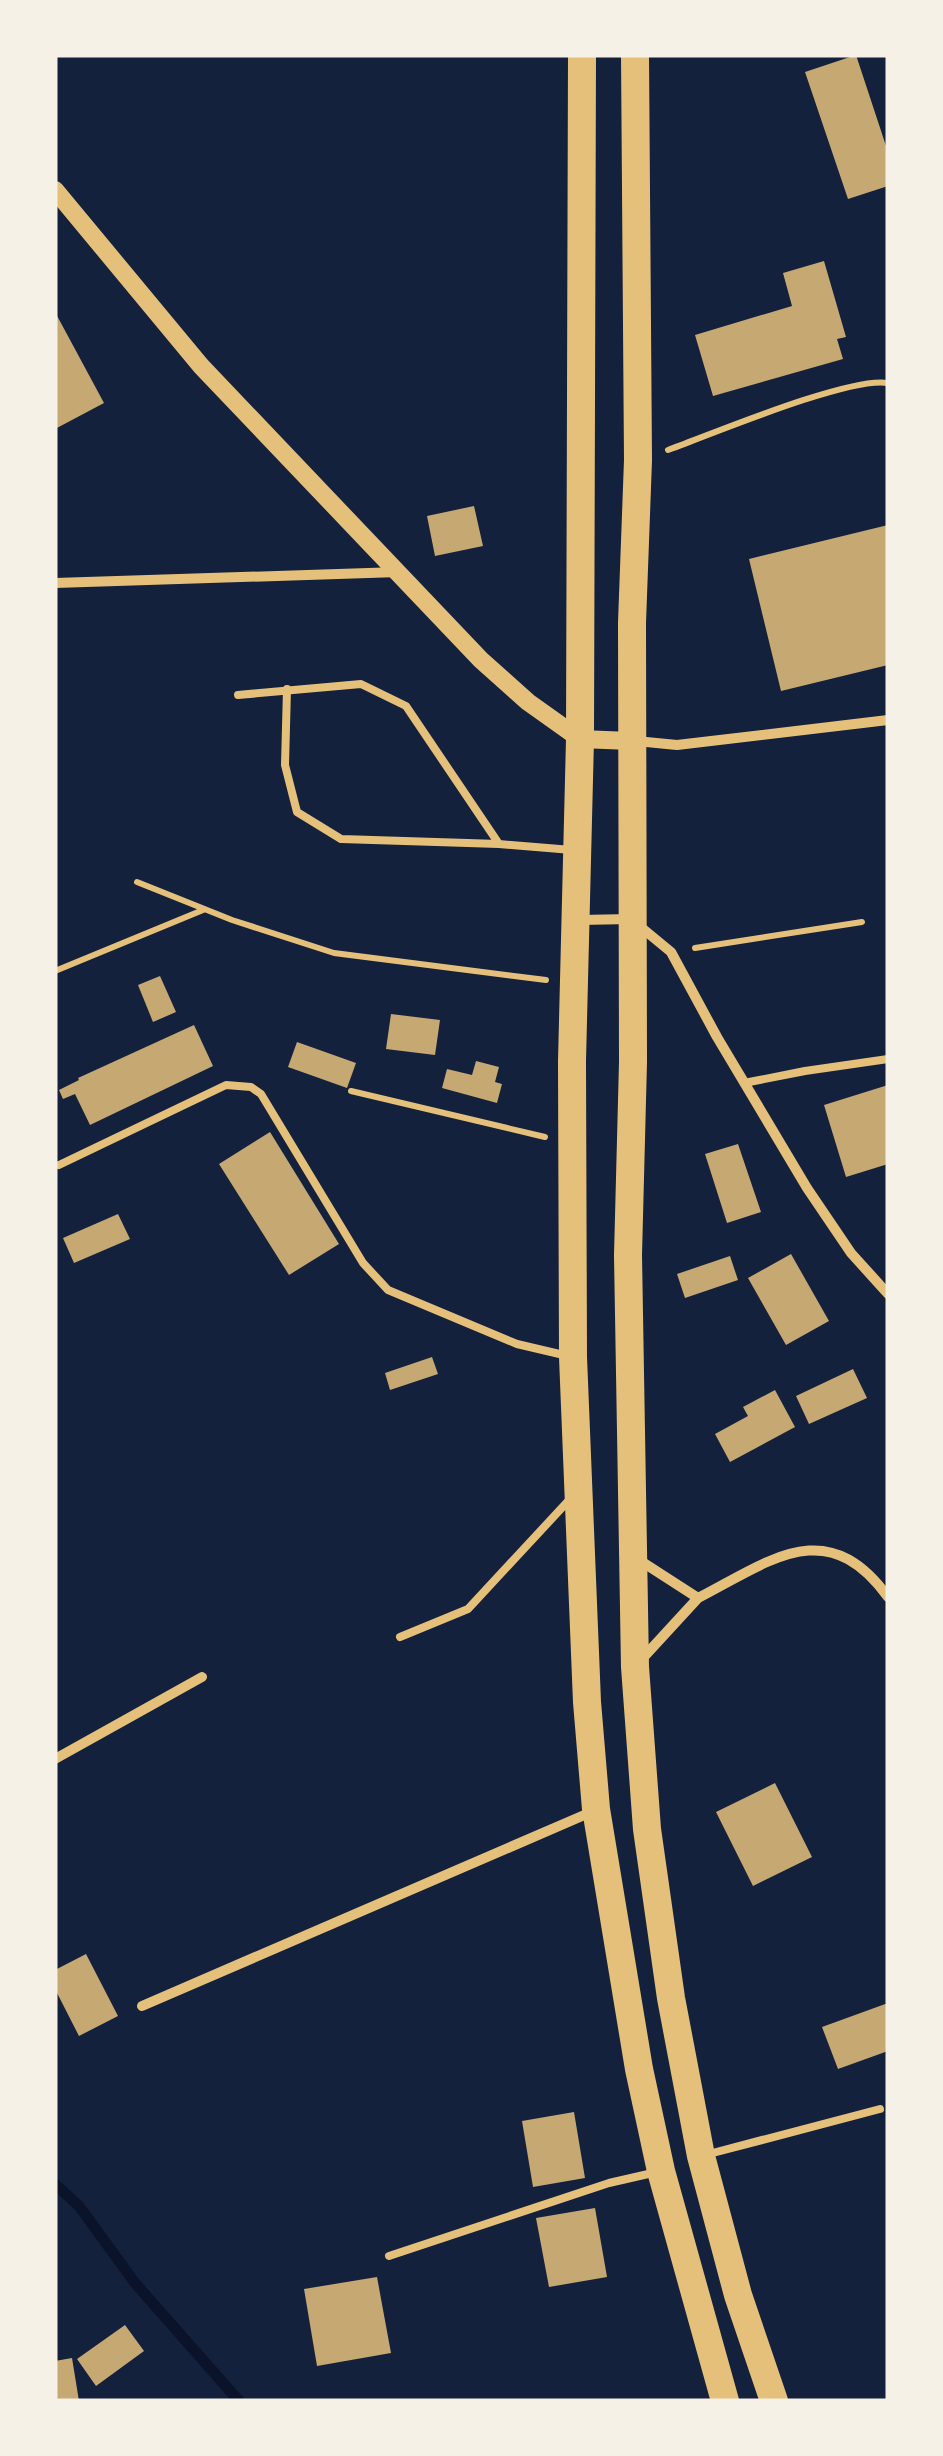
<svg xmlns="http://www.w3.org/2000/svg" width="943" height="2456" font-family="'Fira Sans',sans-serif">
  <style>
    .lines { fill: none; stroke-linecap: round; stroke-linejoin: round }
    .stream { stroke: #0b132b; stroke-width: 11 }
    .building { fill: #c6a872 }
    .path { stroke: #e5c07b; stroke-width: 6 }
    .service { stroke: #e5c07b; stroke-width: 8 }
    .minor { stroke: #e5c07b; stroke-width: 10 }
    .tertiary { stroke: #e5c07b; stroke-width: 18 }
    .trunk { stroke: #e5c07b; stroke-width: 28 }
  </style>
  <rect width="100%" height="100%" fill="#14213d"/>
  <g class="lines">
    <!-- stream -->
    <path class="stream" d="M55,2184L79,2206L135,2283L239,2401"/>
  </g>
  <!-- building -->
  <path class="building" d="M856,55L888,152V186L848,199L805,72Z
    M824,261L846,337L837,339L843,359L713,396L695,335L792,306L783,273Z
    M55,312L104,403L55,429Z
    M474,506L483,546L435,556L427,516Z
    M888,525V665L781,691L749,559Z
    M160,976L176,1012L153,1022L138,985Z
    M391,1014L440,1020L435,1055L386,1049Z
    M194,1025L213,1066L90,1125L75,1094L63,1099L59,1090L79,1080L78,1078Z
    M297,1042L356,1063L347,1088L288,1067Z
    M476,1061L499,1067L495,1082L502,1084L497,1103L442,1088L447,1069L472,1075Z
    M888,1085V1164L846,1177L824,1105Z
    M270,1132L339,1244L289,1275L219,1164Z
    M738,1144L761,1212L727,1223L705,1154Z
    M118,1214L130,1239L74,1263L63,1238Z
    M791,1254L829,1321L786,1345L748,1278Z
    M730,1256L738,1280L685,1298L677,1274Z
    M432,1357L438,1374L390,1390L385,1373Z
    M853,1369L867,1398L809,1424L796,1396Z
    M775,1390L795,1427L730,1462L715,1434L748,1416L743,1407Z
    M775,1783L812,1857L753,1886L716,1812Z
    M86,1954L118,2016L79,2036L55,1989V1970Z
    M888,2003V2051L838,2069L822,2027Z
    M574,2112L585,2178L533,2187L522,2121Z
    M595,2208L607,2277L549,2287L536,2218Z
    M377,2277L391,2353L317,2366L304,2289Z
    M125,2325L144,2351L96,2386L77,2359Z
    M72,2358L79,2401H55V2361Z"/>
  <g class="lines">
    <!-- path -->
    <path class="path" d="M668,450C712,434 850,376 888,383
      M137,882L232,920L334,953L546,980
      M695,948L862,922
      M55,971L203,910
      M351,1091L545,1137"/>
    <!-- service -->
    <path class="service" d="M287,689L285,765L297,812L341,839L499,844
      M238,695L361,684L406,706L499,844L572,850
      M744,1083L805,1071L888,1059
      M59,1165L226,1085L251,1087L261,1094L363,1263L388,1290L517,1344L568,1356
      M400,1637L468,1609L571,1498
      M705,2155L880,2109
      M389,2256L609,2183L657,2172"/>
    <!-- minor -->
    <path class="minor" d="M55,583L399,572
      M636,741L677,745L888,720
      M580,920L631,919L671,952L717,1037L807,1188L851,1253L888,1294
      M636,1558L698,1598C770,1561 827,1513 888,1597
      M641,1660L698,1598
      M55,1759L202,1677
      M142,2006L596,1810"/>
    <!-- tertiary -->
    <path class="tertiary" d="M55,190L201,366L481,660L528,702L580,739L631,741"/>
    <!-- trunk -->
    <path class="trunk" d="M582,55L580,739L572,1061L573,1357L587,1702L596,1809L639,2069L661,2171L725,2401
      M635,55L638,460L632,623L633,1062L628,1255L635,1667L647,1829L671,1998L701,2156L738,2295L774,2401"/>
  </g>
  <!-- border -->
  <rect width="943" height="2456" fill="none" stroke="#f6f1e7" stroke-width="115"/>
</svg>
